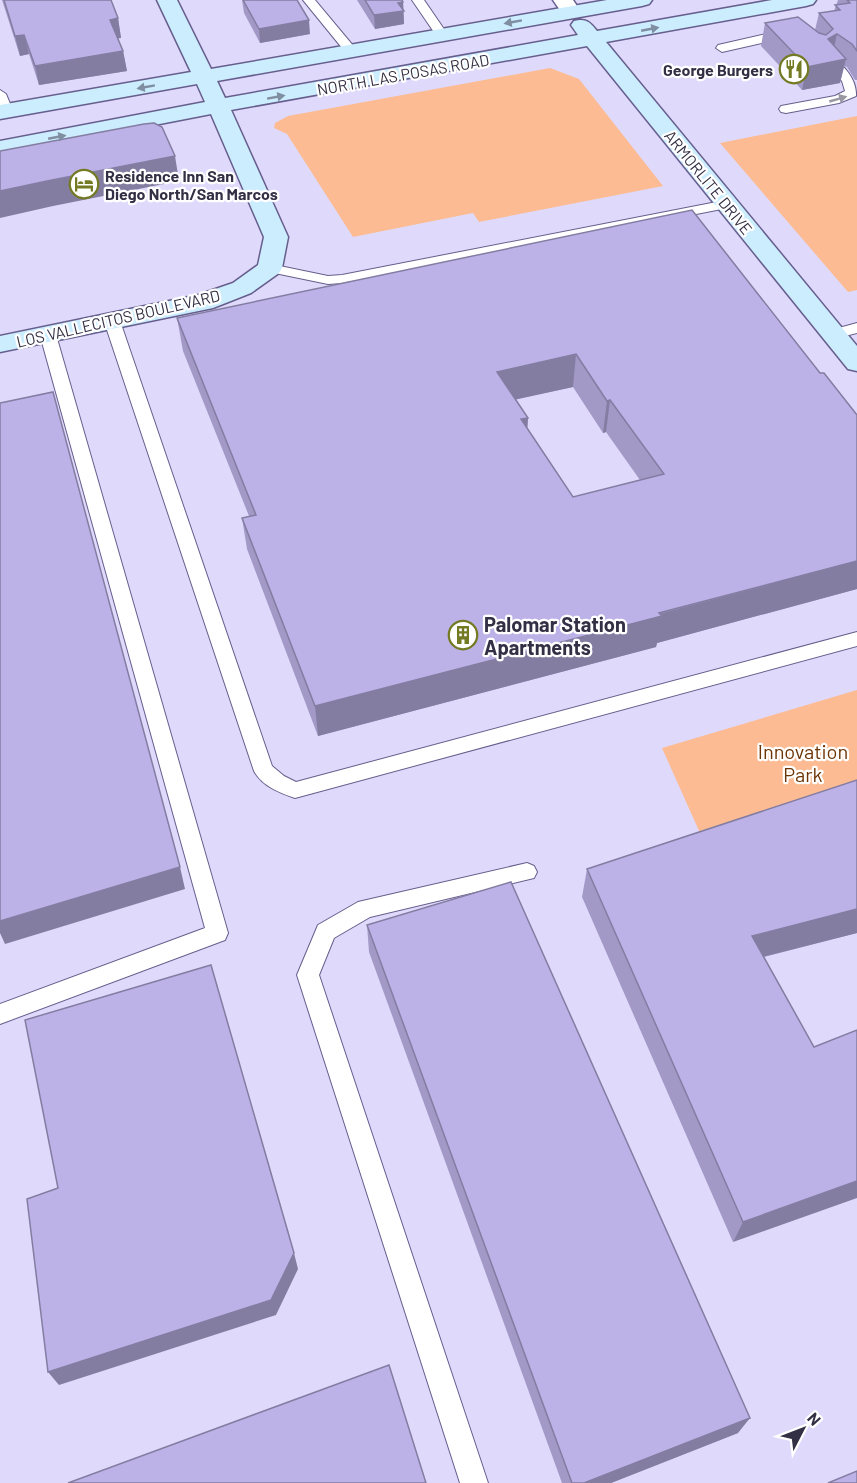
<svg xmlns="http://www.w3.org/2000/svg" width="857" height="1483" font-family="Barlow,sans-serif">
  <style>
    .green { fill: #fcbb93 }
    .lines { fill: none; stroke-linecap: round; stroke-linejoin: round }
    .lane-casing { stroke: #675e8d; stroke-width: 2 }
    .street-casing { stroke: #675e8d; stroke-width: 3 }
    .secondary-casing { stroke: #675e8d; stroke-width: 3 }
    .lane { fill: #fff; fill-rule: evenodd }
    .street { fill: #fff; fill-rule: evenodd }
    .secondary { fill: #cbedfe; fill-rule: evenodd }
    .wall { fill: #a299c7; fill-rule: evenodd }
    .shaded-wall { fill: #847da2 }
    .building { fill: #bcb2e7; stroke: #847da2; stroke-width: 1.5; fill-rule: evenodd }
    .oneway { fill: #7f8ea1 }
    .oneway2 { fill: #9997a2 }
    .labels { text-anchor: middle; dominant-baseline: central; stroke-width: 4.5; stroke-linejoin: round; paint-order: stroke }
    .far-poi-label { font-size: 16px; font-weight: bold; fill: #332f44; stroke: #fff; text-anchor: end }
    .far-street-label { font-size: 16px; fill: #332f44; stroke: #fff }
    .poi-label { font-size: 20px; font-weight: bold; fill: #332f44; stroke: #fff; text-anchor: start }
    .park-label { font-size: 20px; fill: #6d3506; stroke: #fff }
  </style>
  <rect width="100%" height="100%" fill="#dfdafb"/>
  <!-- green -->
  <path class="green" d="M550,68L579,79L663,186L479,222L473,213L353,237L287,134L274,128L275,123L288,116Z
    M857,116V290L848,292L720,143Z
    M857,690V804L704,842L662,748Z"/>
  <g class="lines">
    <!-- lane casing -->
    <g class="lane-casing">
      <path id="lane" d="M303,0H315L355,48L357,51L355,54H347Z
        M412,0H424L448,35L446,38H438Z
        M788,29L792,30V36L722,52L716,48L718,45Z
        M831,59C845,64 857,81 856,96L839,103L786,113L781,112L779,109L781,106L835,96L845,91L842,81L825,63Z
        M0,90L6,94L13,111L11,114L6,115L0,112Z
        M727,200L734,204L732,207L342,283L328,284L265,271L263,268L270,264L328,276L342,275Z
        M112,316L120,321L272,766L284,776L296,782L857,632V646L295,798C280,793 262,786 254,771L104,321Z
        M857,323V333L833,339L825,334L828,331Z
        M48,330L56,335L228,933L225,940L0,1024V1004L205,928L40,335Z
        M527,863L534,866L537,872L534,878L370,917L334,938L319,975L488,1483H460L297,975L318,925L358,902Z"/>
    </g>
    <!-- street casing -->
    <g class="street-casing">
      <path id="street" d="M553,0H573L581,12L578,16H564Z"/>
    </g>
    <!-- secondary casing -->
    <g class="secondary-casing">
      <path id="secondary" d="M157,0H177L211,69L607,0H652L649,4L642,6L217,81L225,98L578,35L571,25L574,21C586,18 590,22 597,31L772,0H816L813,4L806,6L606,42L857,346V371L848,369L587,46L231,110L288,237L282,268L279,273L251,293L213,308L0,352V336L198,295L233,283L258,265L264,237L211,114L0,155V141L205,102L197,84L0,119V105L191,72Z"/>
    </g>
    <!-- lane -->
    <use href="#lane" class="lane"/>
    <!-- street -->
    <use href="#street" class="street"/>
    <!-- secondary -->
    <use href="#secondary" class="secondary"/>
  </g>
  <!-- wall -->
  <path class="wall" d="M2,0H111L118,18L121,38H118L123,51L127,71L39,85L29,54L20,56Z
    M242,0L310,34L260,43L244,13Z
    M357,0H402L403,2L404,24L375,29Z
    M838,0H857V80H855L847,67L844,66L840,83L802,90L761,46L765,23L815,30L819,13L834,11Z
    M177,318L820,373L857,415V589L657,643L656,647L318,736L247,549L242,518L249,516L183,351ZM573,387L603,433L606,432L640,480L573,497L527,428L528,418L516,399Z
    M857,780V933L764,957L814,1047L857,1030L733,1242L582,897L587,869Z
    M367,925L738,1433L611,1483H562L369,952Z"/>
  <!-- shaded-wall -->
  <path class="shaded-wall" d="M403,2L404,24L375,29L374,15L398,3Z
    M118,18L121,38L113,39L110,20Z
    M309,20L310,34L260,43L259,29Z
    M837,34L832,57L828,39Z
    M24,35L29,54L20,56L15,36Z
    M123,51L127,71L39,85L35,66Z
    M846,59L840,83L802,90L807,67Z
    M175,156L179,181L53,206L0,218V191L47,181Z
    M576,354L573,387L496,404L497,372Z
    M610,400L606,432L603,433L607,401Z
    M528,418L526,450L521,419Z
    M857,561V589L657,643L656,647L318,736L315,706Z
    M180,867L185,889L5,944L0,933V921Z
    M857,909V933L742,962L752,936Z
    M857,1181V1198L733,1242L743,1222Z
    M294,1253L298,1269L276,1315L59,1385L48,1372Z
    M750,1418L738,1433L611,1483H584Z"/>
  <!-- building -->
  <path class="building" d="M4,0H111L118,18L110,20L123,51L35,66L24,35L15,36Z
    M243,0H297L309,20L259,29Z
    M365,0H402L403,2L398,3L404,11L374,15Z
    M847,0H857V51L852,44L837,34L828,39L846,59L807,67L765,23L798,17L819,33L826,35L833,29L819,13L840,10L835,5L850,3Z
    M154,123L162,127L175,156L47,181L0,191V151L144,124Z
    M692,210L820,373H824L857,415V561L659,613L662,616L315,706L242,518L256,515L177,318ZM576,354L607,401L610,400L664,474L573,497L521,419L528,418L497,372Z
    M53,392L180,867L0,921V403Z
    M857,780V909L752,936L814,1047L857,1030V1181L743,1222L587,869Z
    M511,882L750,1418L584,1483H572L367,925Z
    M211,965L294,1253L271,1300L48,1372L27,1199L58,1188L25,1020Z
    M389,1365L426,1483H68Z
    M857,1471V1483H828Z"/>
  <!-- one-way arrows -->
  <defs><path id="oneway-solid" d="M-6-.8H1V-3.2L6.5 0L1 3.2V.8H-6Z" transform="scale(1.5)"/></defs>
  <g class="oneway">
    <use href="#oneway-solid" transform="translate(513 22) rotate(170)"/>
    <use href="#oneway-solid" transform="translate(650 29) rotate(-11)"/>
    <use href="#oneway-solid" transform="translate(146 87) rotate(170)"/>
    <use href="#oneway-solid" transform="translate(276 97) rotate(-10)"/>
    <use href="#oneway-solid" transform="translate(57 137) rotate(-11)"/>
  </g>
  <use class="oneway2" href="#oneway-solid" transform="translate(838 99) rotate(-16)"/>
  <!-- icons -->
  <defs>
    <g id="restaurant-ring" transform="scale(1.5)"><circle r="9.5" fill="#fff" stroke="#747a23" stroke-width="1.5"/><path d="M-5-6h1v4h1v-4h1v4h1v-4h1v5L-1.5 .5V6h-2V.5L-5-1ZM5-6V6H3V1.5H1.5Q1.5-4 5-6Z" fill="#747a23"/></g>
    <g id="hotel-ring" transform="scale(1.5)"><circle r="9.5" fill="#fff" stroke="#747a23" stroke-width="1.5"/><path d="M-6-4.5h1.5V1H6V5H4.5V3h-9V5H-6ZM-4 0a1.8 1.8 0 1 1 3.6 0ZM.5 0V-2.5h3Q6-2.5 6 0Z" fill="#747a23"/></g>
    <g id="building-ring" transform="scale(1.5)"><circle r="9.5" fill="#fff" stroke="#747a23" stroke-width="1.5"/><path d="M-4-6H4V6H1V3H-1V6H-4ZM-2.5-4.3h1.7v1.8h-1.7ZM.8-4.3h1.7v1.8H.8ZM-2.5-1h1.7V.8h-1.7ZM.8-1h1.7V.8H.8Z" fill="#747a23"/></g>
  </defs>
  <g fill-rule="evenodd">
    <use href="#restaurant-ring" x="794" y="69"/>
    <use href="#hotel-ring" x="84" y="184"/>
    <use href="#building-ring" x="463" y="635"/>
  </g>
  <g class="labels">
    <!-- far-poi labels -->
    <g class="far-poi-label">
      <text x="773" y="69">George Burgers</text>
      <text x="105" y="175" text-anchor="start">Residence Inn San<tspan x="105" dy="18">Diego North/San Marcos</tspan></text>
    </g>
    <!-- far-street labels -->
    <g class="far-street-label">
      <text transform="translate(403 74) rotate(-10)">NORTH LAS POSAS ROAD</text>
      <text transform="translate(709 182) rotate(51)">ARMORLITE DRIVE</text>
      <text transform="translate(118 318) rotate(-13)">LOS VALLECITOS BOULEVARD</text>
    </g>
    <!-- poi labels -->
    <g class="poi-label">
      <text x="484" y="624">Palomar Station<tspan x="484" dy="23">Apartments</tspan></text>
    </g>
    <!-- park labels -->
    <g class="park-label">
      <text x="803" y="751">Innovation<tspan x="803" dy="23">Park</tspan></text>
    </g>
  </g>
  <!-- north arrow -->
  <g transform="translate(803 1429) rotate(48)" stroke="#ffffff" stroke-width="4.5" paint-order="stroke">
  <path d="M0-4.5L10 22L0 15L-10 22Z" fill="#332f44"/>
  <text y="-9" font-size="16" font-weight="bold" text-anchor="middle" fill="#332f44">N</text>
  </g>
</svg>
